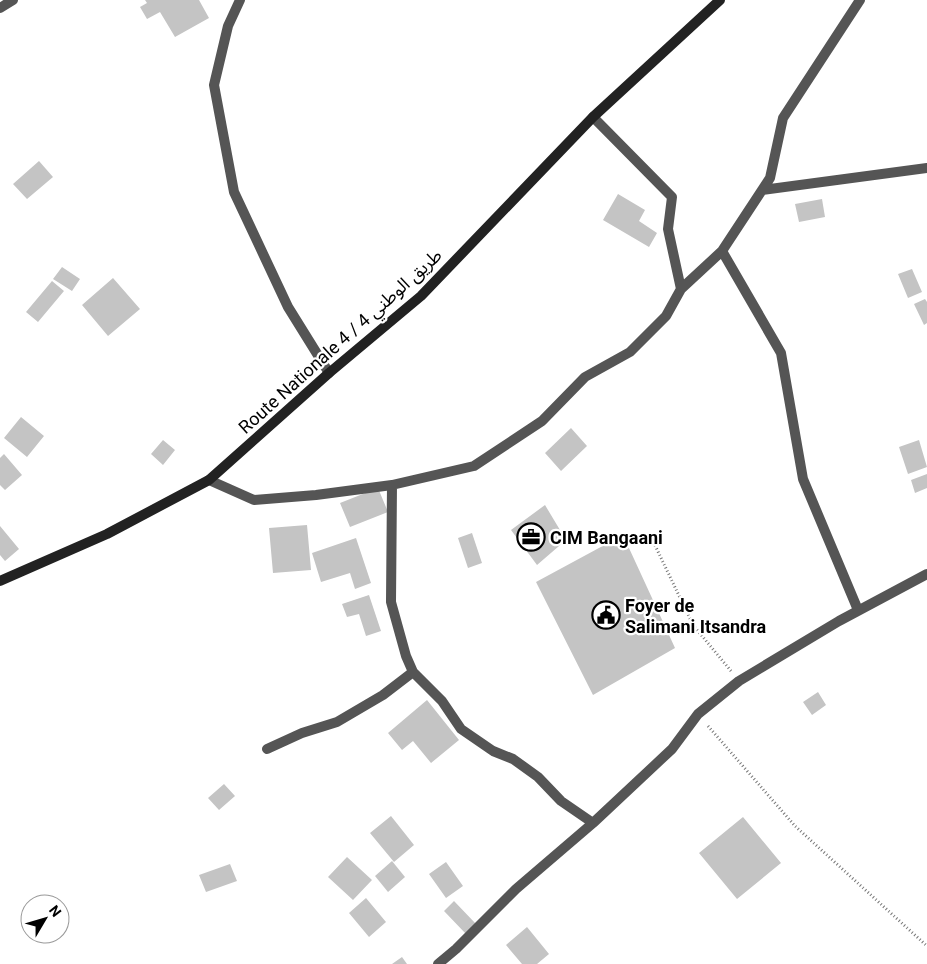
<svg xmlns="http://www.w3.org/2000/svg" width="927" height="964" font-family="Roboto,'Noto Sans Arabic',sans-serif">
  <style>
    .building { fill: #c4c4c4 }
    .lines { fill: none; stroke-linecap: round; stroke-linejoin: round }
    .path { stroke: #777; stroke-width: 3; stroke-dasharray: 1 2.5; stroke-linecap: butt }
    .street { stroke: #555; stroke-width: 10 }
    .secondary { stroke: #222; stroke-width: 10 }
    .labels { text-anchor: middle; dominant-baseline: central; stroke-width: 4.5; stroke-linejoin: round; paint-order: stroke }
    .street-label { font-size: 18px; fill: #000; stroke: #fff }
    .poi-label { font-size: 18px; font-weight: bold; fill: #000; stroke: #fff; text-anchor: start }
  </style>
  <rect width="100%" height="100%" fill="#fff"/>
  <!-- building -->
  <path class="building" d="M145,0H199L209,18L175,37L160,12L147,19L140,7L147,3Z
    M39,161L53,177L27,199L13,184Z
    M618,194L645,210L639,221L657,233L649,247L603,220Z
    M822,199L825,217L799,222L795,204Z
    M62,267L80,279L72,291L53,279Z
    M912,269L922,292L908,298L898,274Z
    M113,278L140,309L108,336L82,305Z
    M52,281L64,291L38,322L26,312Z
    M925,299L927,302V323L924,325L914,304Z
    M21,417L44,436L27,457L4,438Z
    M571,428L587,446L561,471L545,453Z
    M163,440L175,450L163,465L151,454Z
    M919,440L927,467L908,474L899,447Z
    M4,454L22,475L5,490L0,485V458Z
    M927,474V488L915,493L911,480Z
    M378,488L388,512L350,527L340,503Z
    M545,505L566,540L537,565L511,530Z
    M307,525L311,570L273,573L269,528Z
    M0,526L19,549L5,561L0,555Z
    M472,533L482,563L468,568L458,538Z
    M623,535L675,648L593,695L536,582Z
    M356,538L371,583L355,589L350,573L321,582L312,553Z
    M369,595L381,631L366,636L359,614L347,617L342,604Z
    M818,692L826,705L812,715L803,702Z
    M427,700L459,740L431,763L413,741L402,750L388,733Z
    M224,784L235,796L219,810L208,798Z
    M391,816L414,845L394,862L370,833Z
    M743,817L781,863L737,899L699,853Z
    M347,857L372,880L353,900L328,877Z
    M392,861L405,877L388,892L375,876Z
    M446,862L463,886L446,898L429,874Z
    M230,864L237,881L206,892L199,875Z
    M366,898L386,922L369,937L349,913Z
    M454,901L476,924L466,934L444,911Z
    M527,927L549,954L537,964H522L506,945Z
    M402,957L407,964H392Z"/>
  <g class="lines">
    <!-- path -->
    <path class="path" d="M652,539L693,625L731,671
      M708,726L795,826L927,946"/>
    <!-- street -->
    <path class="street" d="M240,0L228,26L214,85L234,192L288,307L329,373
      M0,8L13,0
      M593,117L672,197L668,229L681,289
      M762,190L927,168
      M722,251L781,353L803,479L858,610
      M209,480L254,500L316,495L392,485L391,602L406,656L413,672L442,701L461,729L493,751L513,759L538,777L561,801L593,823
      M392,485L474,466L542,421L585,377L630,352L666,316L681,289L722,251L770,178L783,118L860,0
      M267,749L302,733L337,722L383,695L413,672
      M438,964L456,949L516,889L593,823L672,749L698,714L739,681L839,621L927,574"/>
    <!-- secondary -->
    <path class="secondary" d="M0,581L107,534L209,480L329,373L421,296L593,117L720,0"/>
  </g>
  <!-- icons -->
  <defs>
    <g id="office-ring" transform="scale(1.4375)"><circle r="9.5" fill="#fff" stroke="#000" stroke-width="1.5"/><path d="M-6-3h4V-5.5h4V-3h4V5H-6ZM-1-4.5V-3h2v-1.5ZM-6 0V1H6V0Z" fill="#000"/></g>
    <g id="civic-ring" transform="scale(1.4375)"><circle r="9.5" fill="#fff" stroke="#000" stroke-width="1.5"/><path d="M-.6-6.5H3V-4.5H.6V-3L4-1V1h2V6H-6V1h2V-1L-.6-3ZM-1.2 2.5V6h2.4V2.5Z" fill="#000"/></g>
  </defs>
  <g fill-rule="evenodd">
    <use href="#office-ring" x="531" y="537"/>
    <use href="#civic-ring" x="606" y="615"/>
  </g>
  <g class="labels">
    <!-- street labels -->
    <g class="street-label">
      <text transform="translate(340 341) rotate(-42)">Route Nationale 4 / طريق الوطني 4</text>
    </g>
    <!-- poi labels -->
    <g class="poi-label">
      <text x="550" y="537">CIM Bangaani</text>
      <text x="625" y="605">Foyer de<tspan x="625" dy="21">Salimani Itsandra</tspan></text>
    </g>
  </g>
  <!-- north arrow -->
  <g transform="translate(45 919) rotate(52)"><circle r="24" fill="#ffffff" stroke="#999999"/>
  <path d="M0-4L9 19L0 12L-9 19Z" fill="#000000"/>
  <text y="-8" font-size="14" font-weight="bold" text-anchor="middle" fill="#000000">N</text>
  </g>
</svg>
